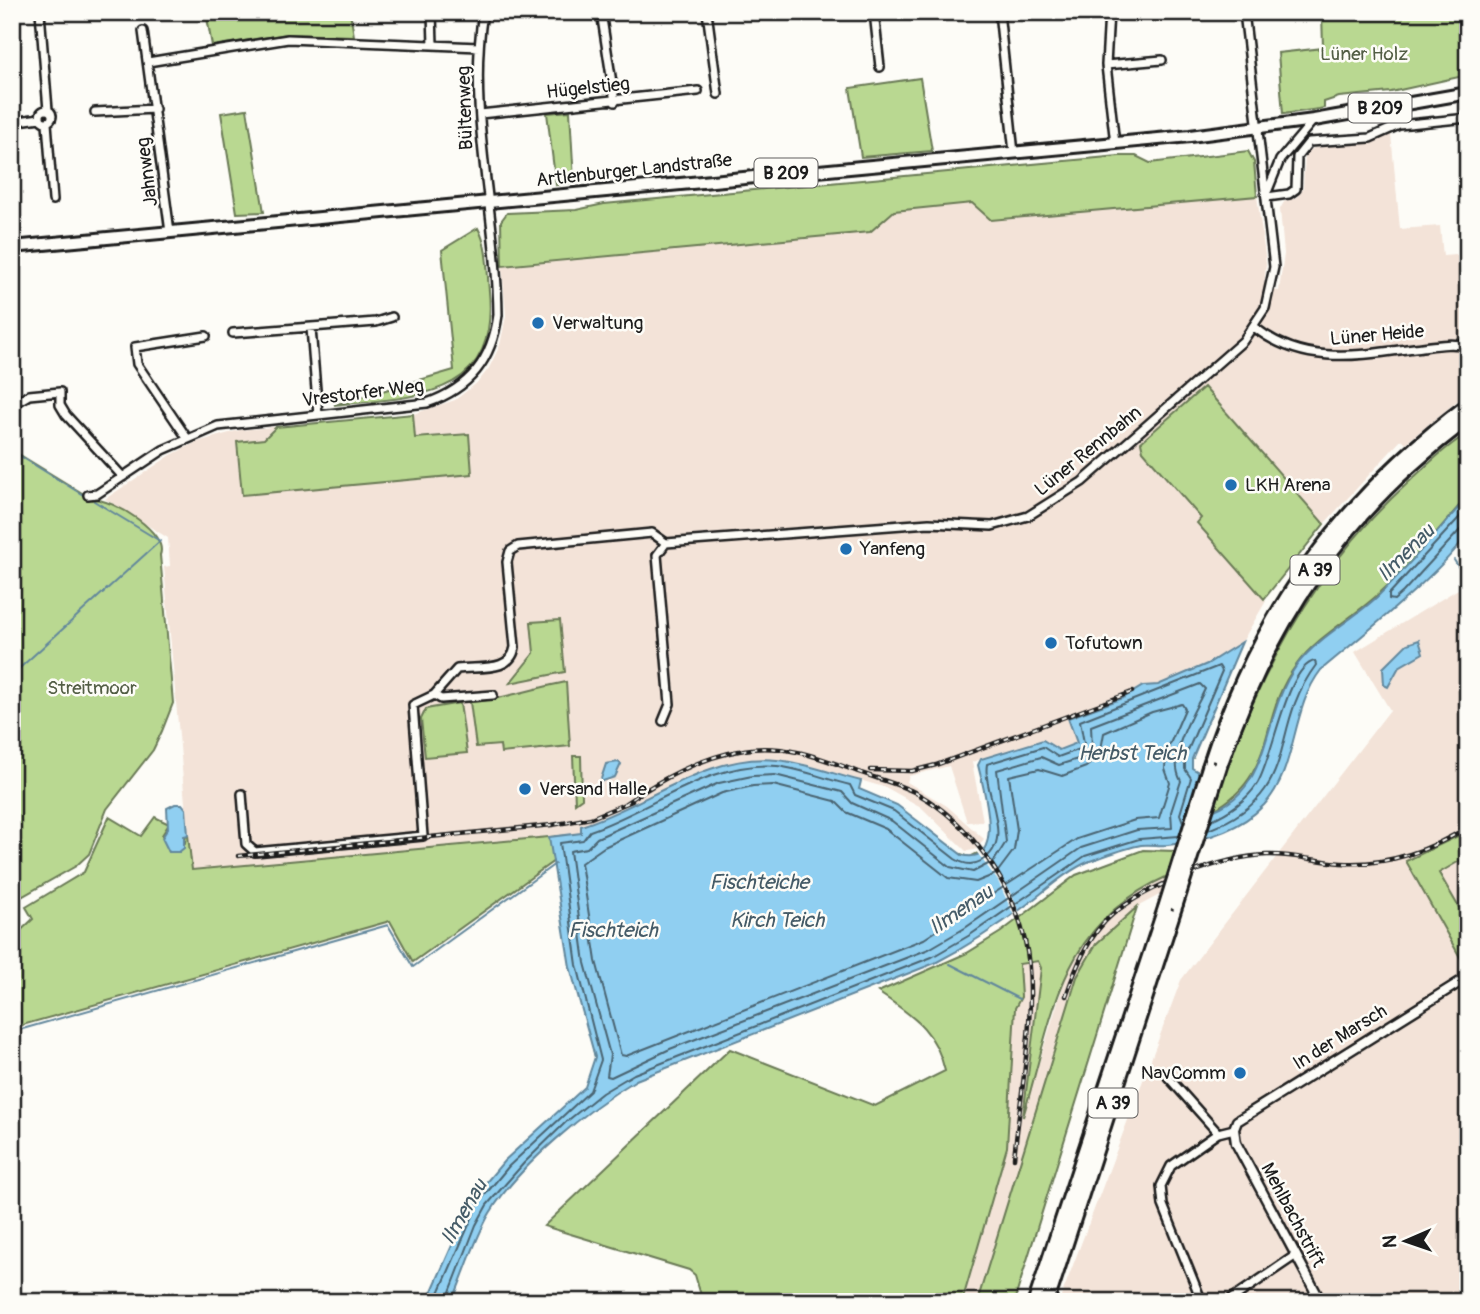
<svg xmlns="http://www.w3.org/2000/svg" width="1480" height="1314" font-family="Pangolin,sans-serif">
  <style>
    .built { fill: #f3e3d8 }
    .green { fill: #b9d891; stroke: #6a7a56; stroke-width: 2 }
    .water { fill: #90cff1; stroke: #62879c; stroke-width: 2 }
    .pier { fill: #fdfcf7 }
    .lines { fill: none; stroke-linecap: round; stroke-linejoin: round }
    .shore { stroke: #4a6471; stroke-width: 2 }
    .stream { stroke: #62879c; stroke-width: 2 }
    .minor-casing { stroke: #1c1c1c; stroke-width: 12 }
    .tertiary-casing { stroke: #1c1c1c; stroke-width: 13 }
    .primary-casing { stroke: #1c1c1c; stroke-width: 16 }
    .motorway-casing { stroke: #1c1c1c; stroke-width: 18 }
    .minor { stroke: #fdfcf7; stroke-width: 7 }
    .tertiary { stroke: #fdfcf7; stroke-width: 8 }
    .primary { stroke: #fdfcf7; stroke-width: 10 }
    .motorway { stroke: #fdfcf7; stroke-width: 12 }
    .rail-casing { stroke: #1c1c1c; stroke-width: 4.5 }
    .rail { stroke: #fdfcf7; stroke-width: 2; stroke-dasharray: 5; stroke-linecap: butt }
    .motorway-bridge-casing { stroke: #1c1c1c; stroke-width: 18; stroke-linecap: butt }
    .motorway-bridge { stroke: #fdfcf7; stroke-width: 12 }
    .poi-dot { fill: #1f6fb2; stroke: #fdfcf7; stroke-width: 2.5 }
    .labels { text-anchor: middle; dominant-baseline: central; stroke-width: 5; stroke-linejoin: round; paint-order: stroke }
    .shield { fill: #fdfcf7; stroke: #605f5e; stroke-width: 2 }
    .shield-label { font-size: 18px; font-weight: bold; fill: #1c1c1c }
    .park-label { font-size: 19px; fill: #535e45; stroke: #fdfcf7 }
    .street-label { font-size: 19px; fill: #1c1c1c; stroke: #fdfcf7 }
    .poi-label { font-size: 19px; fill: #1c1c1c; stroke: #fdfcf7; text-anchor: start }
    .water-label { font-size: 21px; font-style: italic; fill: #455b67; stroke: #fdfcf7 }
  </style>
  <rect width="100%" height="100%" fill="#fdfcf7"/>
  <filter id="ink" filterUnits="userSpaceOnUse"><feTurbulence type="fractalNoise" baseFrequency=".0143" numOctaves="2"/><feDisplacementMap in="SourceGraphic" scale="14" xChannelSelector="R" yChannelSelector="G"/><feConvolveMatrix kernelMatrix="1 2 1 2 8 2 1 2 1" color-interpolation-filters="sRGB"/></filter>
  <g filter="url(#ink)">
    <!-- built -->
    <path class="built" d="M1391,134L1400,229L1440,226L1443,256L1468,254V392L1406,443L1402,439L1324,524L1204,387L1143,451L1202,519L1197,523L1266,601L1242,642L1207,664L1158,685L1143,686L1123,698L1069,718L1078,743L1059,750L1047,741H1038L972,762L983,821L967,822L949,766L909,776L907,782L947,806L984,839L975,850L966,851L921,807L887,788L801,763L763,759L713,769L581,826V833L191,870L164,567L170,566L168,538L105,499L171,455L197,442L240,430L413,414L455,400L478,382L489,368L500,345L506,316L502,266L870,232L893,211L972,203L992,220L1257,196L1266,263L1264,288L1279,291L1284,254L1280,209L1284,202L1297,197L1303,189L1305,153L1314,148L1375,141Z
      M1468,583V1302H1059L1181,980L1390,710L1355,652Z
      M1168,876L1163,893L1137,907L1096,944L1077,977L977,1302H962L1007,1147L1015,1008L1021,997L1019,964L1038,961L1041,968L1024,1111L1067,973L1086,937L1124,899Z"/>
    <!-- green -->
    <path class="green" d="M206,12H350L354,36L287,34L212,46Z
      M1322,12H1468V75L1391,92L1339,97L1324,102V108L1319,109L1283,114L1278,53L1323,48Z
      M920,78L932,151L861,157L850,88Z
      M247,109L264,212L237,213L221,113Z
      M570,111L574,182L556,185L547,113Z
      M1248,151L1254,162L1257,196L991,220L972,203L894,211L870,232L502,266L501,221L507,213L576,210L604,204L1119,156H1136L1150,163Z
      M478,228C488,246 487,271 489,291C499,400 414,397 334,405L454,370L442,250Z
      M1204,387L1324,524L1264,599L1197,523L1201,518L1143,451L1141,442Z
      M413,414L415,438L469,434L472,474L242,495L237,442L264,439L276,427Z
      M1468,433V496C1437,530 1409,568 1374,598C1350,619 1316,638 1297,664C1256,717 1280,774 1212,811C1251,687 1312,569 1410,481C1428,464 1447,446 1468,433Z
      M12,450L92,499C113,499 169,533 160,555L173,703L162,731L153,750L107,809L89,854L76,866L18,899L12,930Z
      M560,620L565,672L510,683L534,653L531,622Z
      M566,682L570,746L501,753L500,745L476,747L470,702C501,700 534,688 566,682Z
      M460,703L467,753L425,757L421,719L426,709Z
      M1059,750L1191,759L595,1057L554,861L413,962L390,921L12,1028V958L16,935L33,919L26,907L84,872L109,817L141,836L155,817L169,824L162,835L169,852H179L185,843L186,833L188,835L192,870L581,834L958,853L970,857L984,850Z
      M573,756H581L582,798L575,803Z
      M1468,831V856L1439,873L1468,923V965L1465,966L1406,861Z
      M1143,850L1176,851L1168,876C1059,924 1054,1014 1023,1117L1041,968L1038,961L1019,964L1021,997L1015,1008L1007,1147L962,1302H703L695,1275L689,1270L544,1226L730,1049L875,1106L945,1071C935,1028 912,1016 878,992L967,953L1001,932L1076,875Z
      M1137,907L1014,1302H977L1077,977L1096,944Z"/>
    <!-- water -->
    <path class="water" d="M1468,497C1468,507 1470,521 1468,530C1459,559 1349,646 1321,670C1290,710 1298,768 1264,805C1239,831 1202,841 1168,845C1159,846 1150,844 1141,845C1125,848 1105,856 1090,861C1066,871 1045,891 1025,906C997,927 966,947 935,963L636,1080C588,1109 519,1165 490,1213C474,1240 465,1273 452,1302H427L473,1198L504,1161L585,1087L595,1057L570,967L549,837L581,833V826C644,807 708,752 777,760C806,763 833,774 861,781L859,789L897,805L962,855C1007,867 983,786 978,765L981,759L1043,740L1059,750L1077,743L1068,718L1123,698L1143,686L1158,685L1207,664L1242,642L1192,759V768L1200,773L1186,817C1277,807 1256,721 1297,665C1318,637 1353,620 1378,596C1410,565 1438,530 1468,497Z
      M1419,640L1423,653L1399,667L1388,687L1384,685L1383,668L1407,644Z
      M618,762L621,764L615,777L600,782L606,764Z
      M175,804H182L186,809L188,835L184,836V848L179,852H169L162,838L168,828L167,808Z"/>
    <!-- pier -->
    <path class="pier" d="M981,847L1011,892L1020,914L1015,918L998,881L976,851Z"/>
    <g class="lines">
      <!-- shore -->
      <path class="shore" d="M1468,508L1389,594V599L1394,600L1403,592L1460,530L1468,527
        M1200,684L1205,689C1193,715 1166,754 1181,781L1171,812L1172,828L1137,830L1081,848L965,928L929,949L670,1049L611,1077L607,1076L610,1055L585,963L570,851L587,848L597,838L719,783L752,776L775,775L842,792L852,803L892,821L950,867L973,872L994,861L1006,842L997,770L1041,757L1059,765L1084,757L1092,747L1091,726Z
        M1182,704L1185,709L1166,753L1165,769L1170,783L1159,818L1135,820L1077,839L924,939L626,1056L621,1055L596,961L581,863L604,847L722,793L753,786L773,785L835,801L846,812L886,829L948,878L976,882L996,874L1014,850L1017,830L1009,776L1039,769L1062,776L1086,767L1100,755L1104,733L1152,712Z
        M1208,830C1305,792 1265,733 1316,665L1315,661C1286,666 1273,759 1257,784C1247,800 1228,813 1211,820
        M435,1302L479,1202L509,1166L590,1091L601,1060L577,965L560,843L583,840L590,831C650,811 710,760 777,766C802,769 825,779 850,785L855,795L894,811L955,859C963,864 972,866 981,861C1017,841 982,793 987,764L1043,747L1058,757L1080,749L1084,743L1080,721L1219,666L1222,671L1185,757V769L1191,778L1180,814L1183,822
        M446,1302L476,1225L487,1205L524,1163L566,1122L602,1093L634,1074L932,957L970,935L1085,856L1139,839L1179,836"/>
      <!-- stream -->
      <path class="stream" d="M12,451L83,495
        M1454,560L1468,582
        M12,675L160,541L94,501
        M950,964L1019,999
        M12,1032L388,925L413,967L555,864"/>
      <!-- minor casing -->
      <g class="minor-casing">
        <path id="minor" d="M40,12L48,110
          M432,12L433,45
          M601,12L615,102
          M707,12L718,94
          M874,12L880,67
          M999,12L1014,153
          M1109,12L1106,65L1115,144
          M143,31L170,232
          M148,62L288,39L479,47
          M1106,65L1162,60
          M40 116a6 6 0 1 1 12 0a6 6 0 1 1-12 0Z
          M95,112L155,109
          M480,114L698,91
          M12,122L40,118
          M47,123L53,200
          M1268,190L1280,160L1312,122
          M1267,197L1289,194L1296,189L1297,157L1309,142L1370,138L1399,125L1468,118
          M1254,327C1303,366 1356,356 1414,348C1433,346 1450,342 1468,346
          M311,328L318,415
          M233,333L376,322L392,317
          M12,405L29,395L60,392V405L66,415L123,477
          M187,438L137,364L135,347L206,336
          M88,495L97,494L163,450L218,426L427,403C470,388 492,360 498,315C497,214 467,114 483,12
          M434,695L441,699L493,695
          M663,721L670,704L657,555L666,543L929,523L992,526L1028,516L1082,482L1243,341L1265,308L1274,267L1244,12
          M242,794L246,844L255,852L423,836L413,705L434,695L457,669C479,666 511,673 515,647L507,562L510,551L518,546L652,533L666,543
          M1168,1077L1218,1133
          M1202,1302L1163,1205L1161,1186L1171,1166L1218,1133L1234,1129
          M1227,1302L1296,1255"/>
      </g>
      <!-- tertiary casing -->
      <g class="tertiary-casing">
        <path id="tertiary" d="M1321,1302L1236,1143L1234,1129L1237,1121L1468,977"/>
      </g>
      <!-- primary casing -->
      <g class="primary-casing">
        <path id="primary" d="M12,247L1190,136L1314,120L1468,93"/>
      </g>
      <!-- motorway casing -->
      <g class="motorway-casing">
        <path id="motorway" d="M1221,763C1270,620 1345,509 1468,419
          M1209,767C1258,615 1340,501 1468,405
          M1035,1302L1165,908
          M1047,1302L1176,904"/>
      </g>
      <!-- minor -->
      <use href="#minor" class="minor"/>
      <!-- tertiary -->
      <use href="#tertiary" class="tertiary"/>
      <!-- primary -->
      <use href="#primary" class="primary"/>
      <!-- motorway -->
      <use href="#motorway" class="motorway"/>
      <!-- rail casing -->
      <g class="rail-casing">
        <path id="rail" d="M870,770L912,771L936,765L1132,692
          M624,804C660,780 700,757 744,750C781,743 819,757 853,770C873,778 898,783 918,794C970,823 1012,883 1025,941C1039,999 1020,1096 1014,1158
          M238,856L552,825L591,818L632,801
          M1066,996C1076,967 1089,934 1113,914C1147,886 1224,856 1267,855C1292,854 1316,861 1341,863C1387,866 1429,851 1468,827"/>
      </g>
      <!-- rail -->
      <use href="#rail" class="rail"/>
      <!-- motorway-bridge casing -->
      <g class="motorway-bridge-casing">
        <path id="motorway-bridge" d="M1176,904L1221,763
          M1165,908L1209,767"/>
      </g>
      <!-- motorway-bridge -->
      <use href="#motorway-bridge" class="motorway-bridge"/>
    </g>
  </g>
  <!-- markers -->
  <g class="poi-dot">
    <circle cx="538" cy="323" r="7"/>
    <circle cx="1231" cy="485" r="7"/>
    <circle cx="846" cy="549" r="7"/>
    <circle cx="1051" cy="643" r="7"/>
    <circle cx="525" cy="789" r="7"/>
    <circle cx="1240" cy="1073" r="7"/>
  </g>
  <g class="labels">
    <!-- shield labels -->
    <g class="shield">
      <rect x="1348.5" y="93.5" width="63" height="29" rx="5"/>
      <rect x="754.5" y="158.5" width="63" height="29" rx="5"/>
      <rect x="1290.5" y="555.5" width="49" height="29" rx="5"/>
      <rect x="1088.5" y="1088.5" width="49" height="29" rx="5"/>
    </g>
    <g class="shield-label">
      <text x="1380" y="108">B 209</text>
      <text x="786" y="173">B 209</text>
      <text x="1315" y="570">A 39</text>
      <text x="1113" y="1103">A 39</text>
    </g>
    <!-- park labels -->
    <g class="park-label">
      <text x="1364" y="54">Lüner Holz</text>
      <text x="92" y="688">Streitmoor</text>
    </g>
    <!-- street labels -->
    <g class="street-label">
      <text transform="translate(588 88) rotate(-6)">Hügelstieg</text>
      <text transform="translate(465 108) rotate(-92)">Bültenweg</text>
      <text transform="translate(634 170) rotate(-6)">Artlenburger Landstraße</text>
      <text transform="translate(147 172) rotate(-97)">Jahnweg</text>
      <text transform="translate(1377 335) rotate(-5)">Lüner Heide</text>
      <text transform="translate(363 393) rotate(-7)">Vrestorfer Weg</text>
      <text transform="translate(1088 451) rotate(-39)">Lüner Rennbahn</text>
      <text transform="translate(1340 1037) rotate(-32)">In der Marsch</text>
      <text transform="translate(1293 1215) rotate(62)">Mehlbachstrift</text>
    </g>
    <!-- poi labels -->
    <g class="poi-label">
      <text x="552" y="323">Verwaltung</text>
      <text x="1245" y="485">LKH Arena</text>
      <text x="860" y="549">Yanfeng</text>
      <text x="1065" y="643">Tofutown</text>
      <text x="539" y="789">Versand Halle</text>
      <text x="1226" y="1073" text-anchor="end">NavComm</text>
    </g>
    <!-- water labels -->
    <g class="water-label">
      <text transform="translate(1406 553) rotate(-45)">Ilmenau</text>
      <text x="1132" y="753">Herbst Teich</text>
      <text x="759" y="882">Fischteiche</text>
      <text transform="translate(961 910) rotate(-34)">Ilmenau</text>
      <text x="777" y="920">Kirch Teich</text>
      <text x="613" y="930">Fischteich</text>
      <text transform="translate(464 1212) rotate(-60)">Ilmenau</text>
    </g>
  </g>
  <!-- margin -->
  <rect width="1480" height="1314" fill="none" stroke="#fdfcf7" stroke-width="42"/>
  <rect x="21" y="21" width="1438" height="1272" fill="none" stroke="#1c1c1c" stroke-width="2.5" filter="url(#ink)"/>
  <!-- north arrow -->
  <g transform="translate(1406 1241) rotate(268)" stroke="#fdfcf7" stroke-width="5" paint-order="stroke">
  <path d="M0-5L12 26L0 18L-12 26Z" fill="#1c1c1c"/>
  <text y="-10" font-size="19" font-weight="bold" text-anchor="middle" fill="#1c1c1c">N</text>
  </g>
</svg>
